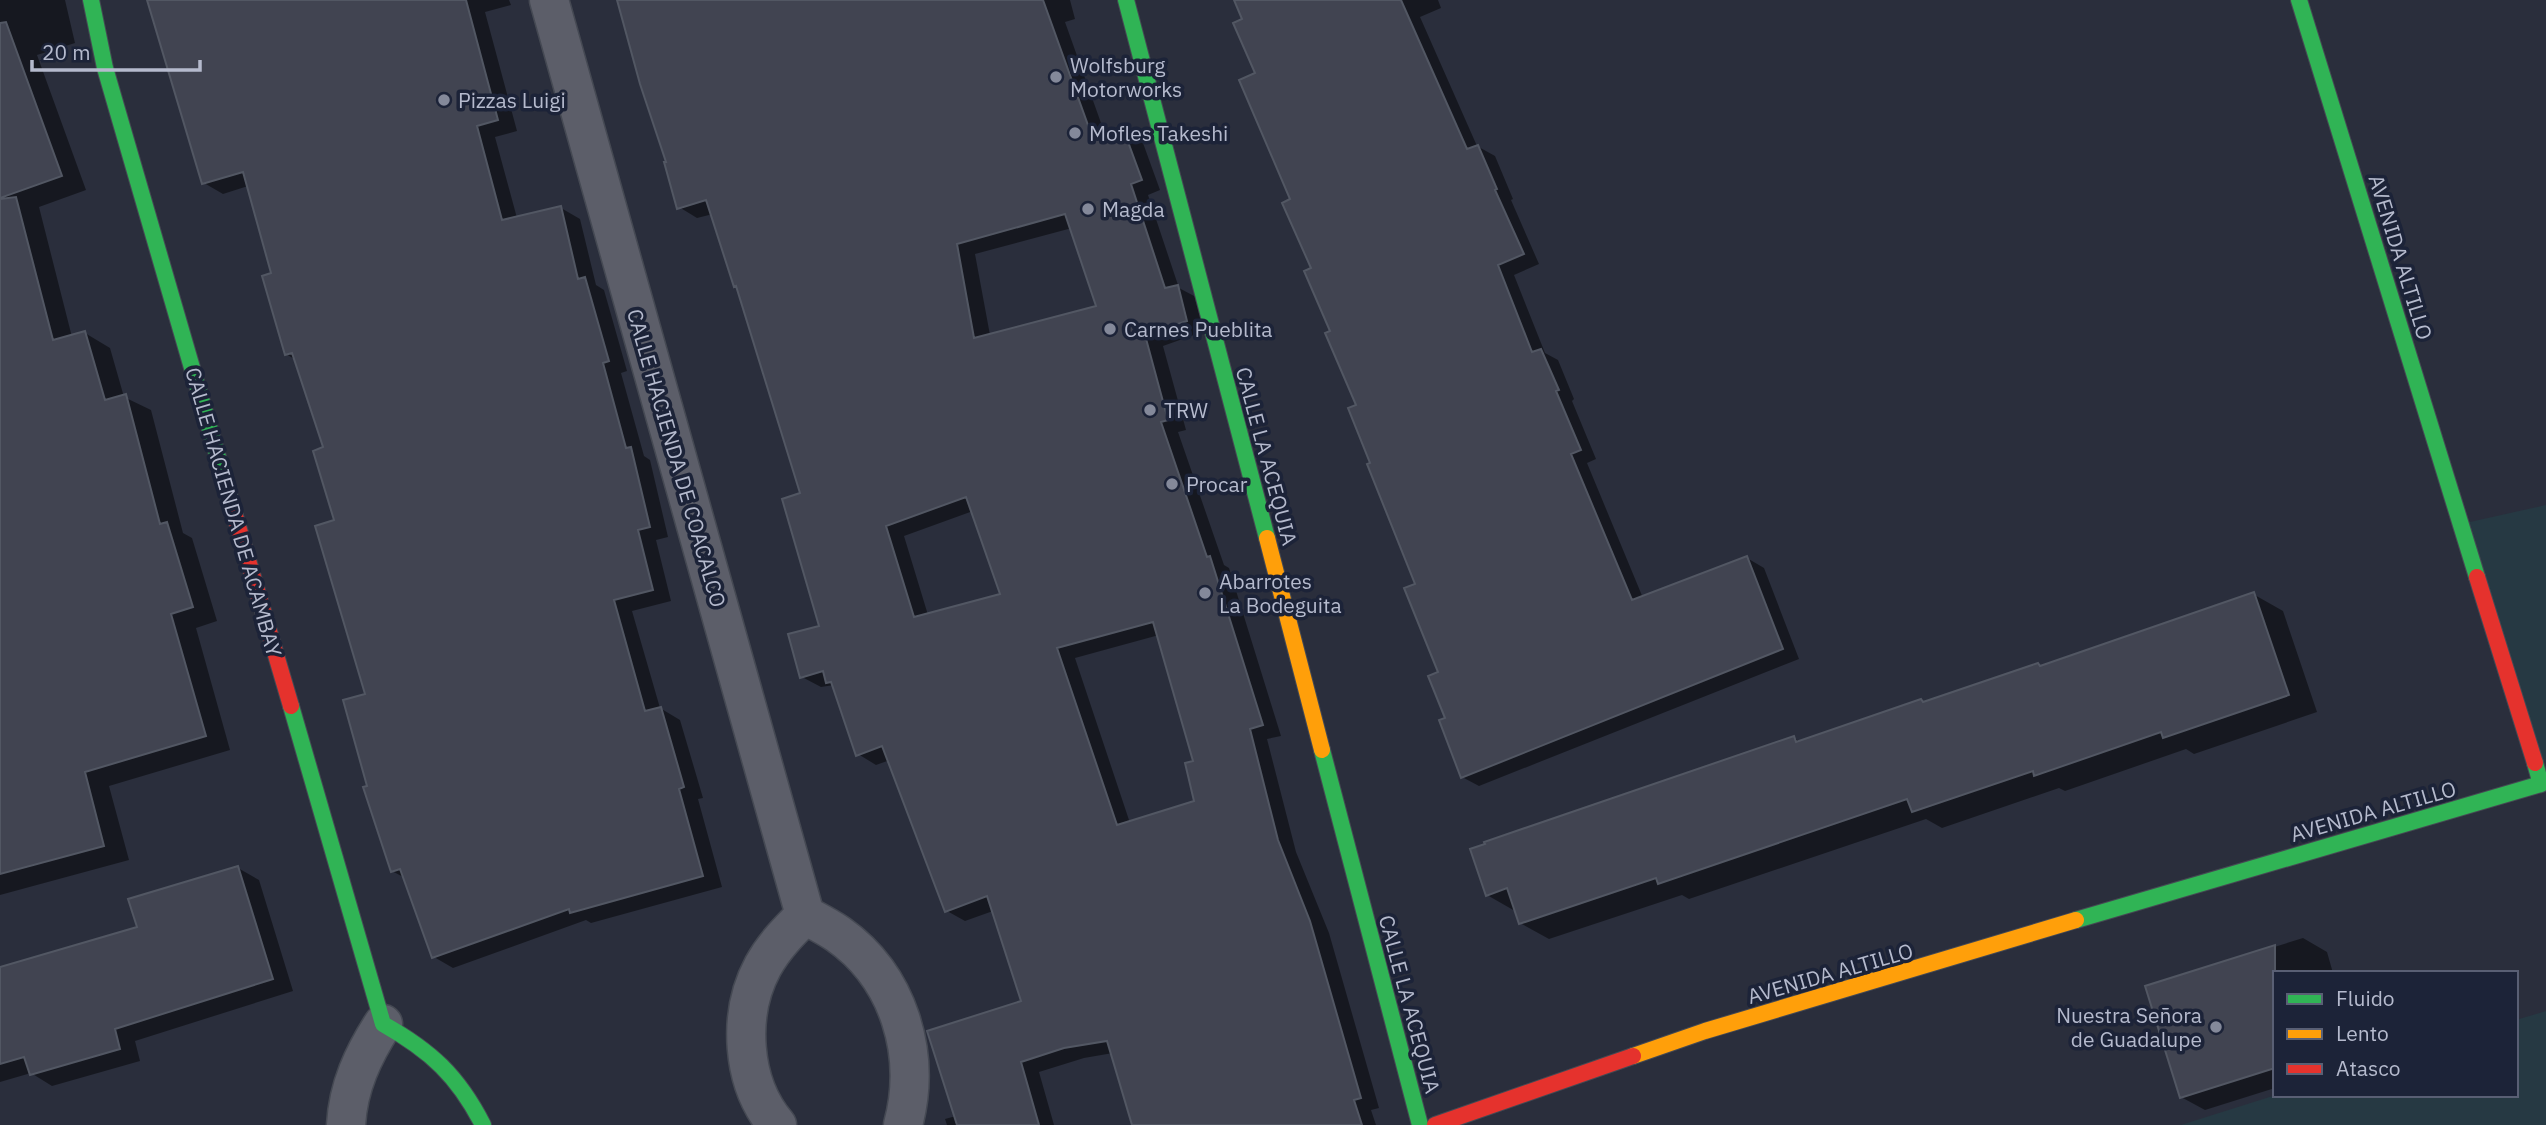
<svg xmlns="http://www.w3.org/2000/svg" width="2546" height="1125" font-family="'IBM Plex Sans',sans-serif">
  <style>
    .green { fill: #263943 }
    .shadow { fill: #0007; fill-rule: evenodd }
    .building { fill: #414451; stroke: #525763; stroke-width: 2; fill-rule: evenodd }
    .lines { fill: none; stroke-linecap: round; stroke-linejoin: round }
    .street-casing { stroke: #454953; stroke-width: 41 }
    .fast-casing { stroke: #454953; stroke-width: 18 }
    .slow-casing { stroke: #454953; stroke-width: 18 }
    .jam-casing { stroke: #454953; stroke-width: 18 }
    .street { stroke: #5c5e69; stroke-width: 38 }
    .fast { stroke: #30b455; stroke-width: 16 }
    .slow { stroke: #ff9f0a; stroke-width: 16 }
    .jam { stroke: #e5322d; stroke-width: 16 }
    .poi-dot { fill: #84899a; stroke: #1c2338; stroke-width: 2.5 }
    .labels { text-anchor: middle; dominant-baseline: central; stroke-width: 7; stroke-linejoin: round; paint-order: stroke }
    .poi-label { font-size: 21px; fill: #b5bacd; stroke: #1c2338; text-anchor: start }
    .street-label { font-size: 21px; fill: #b5bacd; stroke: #1c2338 }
  </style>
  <rect width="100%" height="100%" fill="#2a2e3c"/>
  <!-- green -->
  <path class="green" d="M2546,505V783L2461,524Z
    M2546,1011V1125H2181L2276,1095H2516V1020Z"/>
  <!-- shadow -->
  <path class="shadow" d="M0,0H65L75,43L37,55L86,190L39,207L72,337L85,333L110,348L124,397L151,410L183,533L192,538L217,621L196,628L230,750L109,786L129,860L0,895Z
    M148,0H509L511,5L485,12L517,131L495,137L517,218L561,208L580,219L596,285L604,290L627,371L621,373L644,456L650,460L668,537L656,540L671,601L632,611L660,708L680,720L703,798L698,799L722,887L591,923L586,920L453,968L434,957L405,878L392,871L370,787L367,695L326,448L296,360L286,354L273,274L248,186L223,194L204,183Z
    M618,0H1070L1075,19L1065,22L1106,137L1124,132L1143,143L1160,190L1148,195L1179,288L1196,297L1205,331L1163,346L1186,430L1178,432L1224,565L1229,568L1281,736L1267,739L1296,852L1329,933L1379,1108L1371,1110L1376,1125H1134L1113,1053L1084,1058L1039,1072L1054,1125H947L945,1119L956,1116L1023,1003L993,911L965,921L947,911L890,760L876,765L858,754L834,685L821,687L802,677L821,627L802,494L738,287L713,214L697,218L679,207L668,163ZM1072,228L1098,307L990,335L975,254ZM973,511L1002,596L928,615L904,536ZM1159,635L1195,762L1197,802L1130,823L1075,658Z
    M1236,0H1438L1441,8L1420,17L1477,146L1495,156L1513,199L1511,200L1539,264L1514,275L1545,353L1558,360L1574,399L1572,401L1596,459L1587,463L1643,598L1747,558L1764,568L1799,659L1479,786L1462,777L1447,719L1440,673L1417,585L1373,464L1358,406L1332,332L1257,74L1244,20Z
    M2253,594L2283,611L2317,712L2194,754L2186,749L2065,791L2059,788L1942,828L1926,819L1689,899L1682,895L1549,939L1520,923L1515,911L1487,895L1794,738L1801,742L1921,701L1925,703L2038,665L2042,667Z
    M238,868L259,880L293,991L135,1041L140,1061L52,1086L31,1073L0,1082V969L139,928Z
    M2303,938L2327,952L2333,973H2275V1088L2205,1110L2181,1097L2147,987Z"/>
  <!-- building -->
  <path class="building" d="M147,0H466L498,120L477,126L502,220L561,206L578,279L585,277L609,361L603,363L626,448L631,447L650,527L638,530L653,590L614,600L645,711L661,707L684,787L679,789L703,876L570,913L569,909L432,958L400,869L391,872L363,787L367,786L343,700L365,694L315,526L334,520L313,451L323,447L292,353L285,355L262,276L271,273L243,172L202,184Z
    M617,0H1043L1093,139L1124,131L1142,180L1131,184L1165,288L1178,285L1187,321L1145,335L1168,420L1161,422L1207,557L1210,556L1263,725L1250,729L1278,840L1310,921L1361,1098L1354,1100L1362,1125H1132L1107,1041L1064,1048L1021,1062L1039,1125H957L927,1031L1021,1001L987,896L945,912L882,746L856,756L831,682L826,683L823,671L800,678L788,634L819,626L782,499L800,493L736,286L734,287L706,200L677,209L664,162H666L640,84ZM1065,214L1096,306L974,338L957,244ZM966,497L1000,594L914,617L886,526ZM1153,622L1193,761L1185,763L1194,801L1117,825L1057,648Z
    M1234,0H1401L1467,149L1478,145L1497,189L1495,190L1524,254L1498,265L1532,352L1541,349L1559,390L1556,391L1581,450L1571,454L1632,600L1747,556L1783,649L1461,778L1439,720L1445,718L1428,676L1438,672L1404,588L1415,584L1367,464L1370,463L1348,408L1356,405L1325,333L1330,331L1304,271L1311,268L1282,203L1290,199L1239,80L1255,73L1233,23L1242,19Z
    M6,22L62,176L0,198V23Z
    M16,197L53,340L85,331L105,400L126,394L160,524L167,522L193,607L171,614L206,736L85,772L104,846L0,874V199Z
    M2254,592L2289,695L2163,738L2161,732L2034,776L2033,771L1912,812L1907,799L1658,884L1656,878L1519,924L1507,888L1486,896L1470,849L1485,844L1484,842L1794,736L1796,742L1921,699L1923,702L2038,663L2040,666Z
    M238,866L273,979L115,1029L120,1049L30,1075L24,1057L0,1064V967L137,927L128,899Z
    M2275,945V1068L2180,1098L2145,986Z"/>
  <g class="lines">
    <!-- street casing -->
    <g class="street-casing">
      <path id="street" d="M549,0L805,915C816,921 828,927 838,934C899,977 922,1054 903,1125
        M346,1125C348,1087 363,1055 383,1024
        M777,1125C741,1083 737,1014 763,966C774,946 789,931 805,915"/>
    </g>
    <!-- fast casing -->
    <g class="fast-casing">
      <path id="fast" d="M91,0L105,68L235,516
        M1126,0L1267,538
        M2299,0L2477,577
        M291,706L383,1024C431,1051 458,1076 483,1125
        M1322,750L1420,1125
        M2076,920L2541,784L2535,763"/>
    </g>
    <!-- slow casing -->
    <g class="slow-casing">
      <path id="slow" d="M1267,538L1322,750
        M1633,1056L1705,1031L2076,920"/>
    </g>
    <!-- jam casing -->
    <g class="jam-casing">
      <path id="jam" d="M235,516L291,706
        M2477,577L2535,763
        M1435,1125L1633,1056"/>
    </g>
    <!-- street -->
    <use href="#street" class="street"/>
    <!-- fast -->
    <use href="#fast" class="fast"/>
    <!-- slow -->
    <use href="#slow" class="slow"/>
    <!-- jam -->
    <use href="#jam" class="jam"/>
  </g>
  <!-- markers -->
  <g class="poi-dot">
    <circle cx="1056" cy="77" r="7"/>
    <circle cx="444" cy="100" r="7"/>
    <circle cx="1075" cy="133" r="7"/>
    <circle cx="1088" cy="209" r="7"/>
    <circle cx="1110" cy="329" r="7"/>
    <circle cx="1150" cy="410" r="7"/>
    <circle cx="1172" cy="484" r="7"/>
    <circle cx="1205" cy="593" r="7"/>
    <circle cx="2216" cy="1027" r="7"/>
  </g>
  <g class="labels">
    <!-- poi labels -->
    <g class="poi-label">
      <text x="1070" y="65">Wolfsburg<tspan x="1070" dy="24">Motorworks</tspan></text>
      <text x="458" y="100">Pizzas Luigi</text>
      <text x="1089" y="133">Mofles Takeshi</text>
      <text x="1102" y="209">Magda</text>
      <text x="1124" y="329">Carnes Pueblita</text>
      <text x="1164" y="410">TRW</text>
      <text x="1186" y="484">Procar</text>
      <text x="1219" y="581">Abarrotes<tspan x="1219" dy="24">La Bodeguita</tspan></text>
      <text x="2202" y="1015" text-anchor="end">Nuestra Señora<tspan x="2202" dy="24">de Guadalupe</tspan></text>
    </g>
    <!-- street labels -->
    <g class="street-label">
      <text transform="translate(2401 257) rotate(73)">AVENIDA ALTILLO</text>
      <text transform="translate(1267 456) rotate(75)">CALLE LA ACEQUIA</text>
      <text transform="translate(677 458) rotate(74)">CALLE HACIENDA DE COACALCO</text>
      <text transform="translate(234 512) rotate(74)">CALLE HACIENDA DE ACAMBAY</text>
      <text transform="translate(2373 811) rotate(-16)">AVENIDA ALTILLO</text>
      <text transform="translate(1830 973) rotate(-16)">AVENIDA ALTILLO</text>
      <text transform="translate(1410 1004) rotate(75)">CALLE LA ACEQUIA</text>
    </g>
  </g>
  <!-- legend -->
  <rect x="2273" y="971" width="245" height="126" fill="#1c2338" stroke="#595f74" stroke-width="2"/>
  <rect x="2287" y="994" width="35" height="10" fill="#30b455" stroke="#595f74" stroke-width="2"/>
  <text x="2336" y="1006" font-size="21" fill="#b5bacd">Fluido</text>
  <rect x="2287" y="1029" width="35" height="10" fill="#ff9f0a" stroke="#595f74" stroke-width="2"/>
  <text x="2336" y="1041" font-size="21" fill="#b5bacd">Lento</text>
  <rect x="2287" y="1064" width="35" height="10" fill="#e5322d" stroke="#595f74" stroke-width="2"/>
  <text x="2336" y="1076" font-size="21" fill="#b5bacd">Atasco</text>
  <!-- scale -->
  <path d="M32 60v10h168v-10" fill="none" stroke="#b5bacd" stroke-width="3.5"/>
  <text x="42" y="60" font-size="21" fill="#b5bacd" stroke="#1c2338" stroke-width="5" paint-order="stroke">20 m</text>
</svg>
